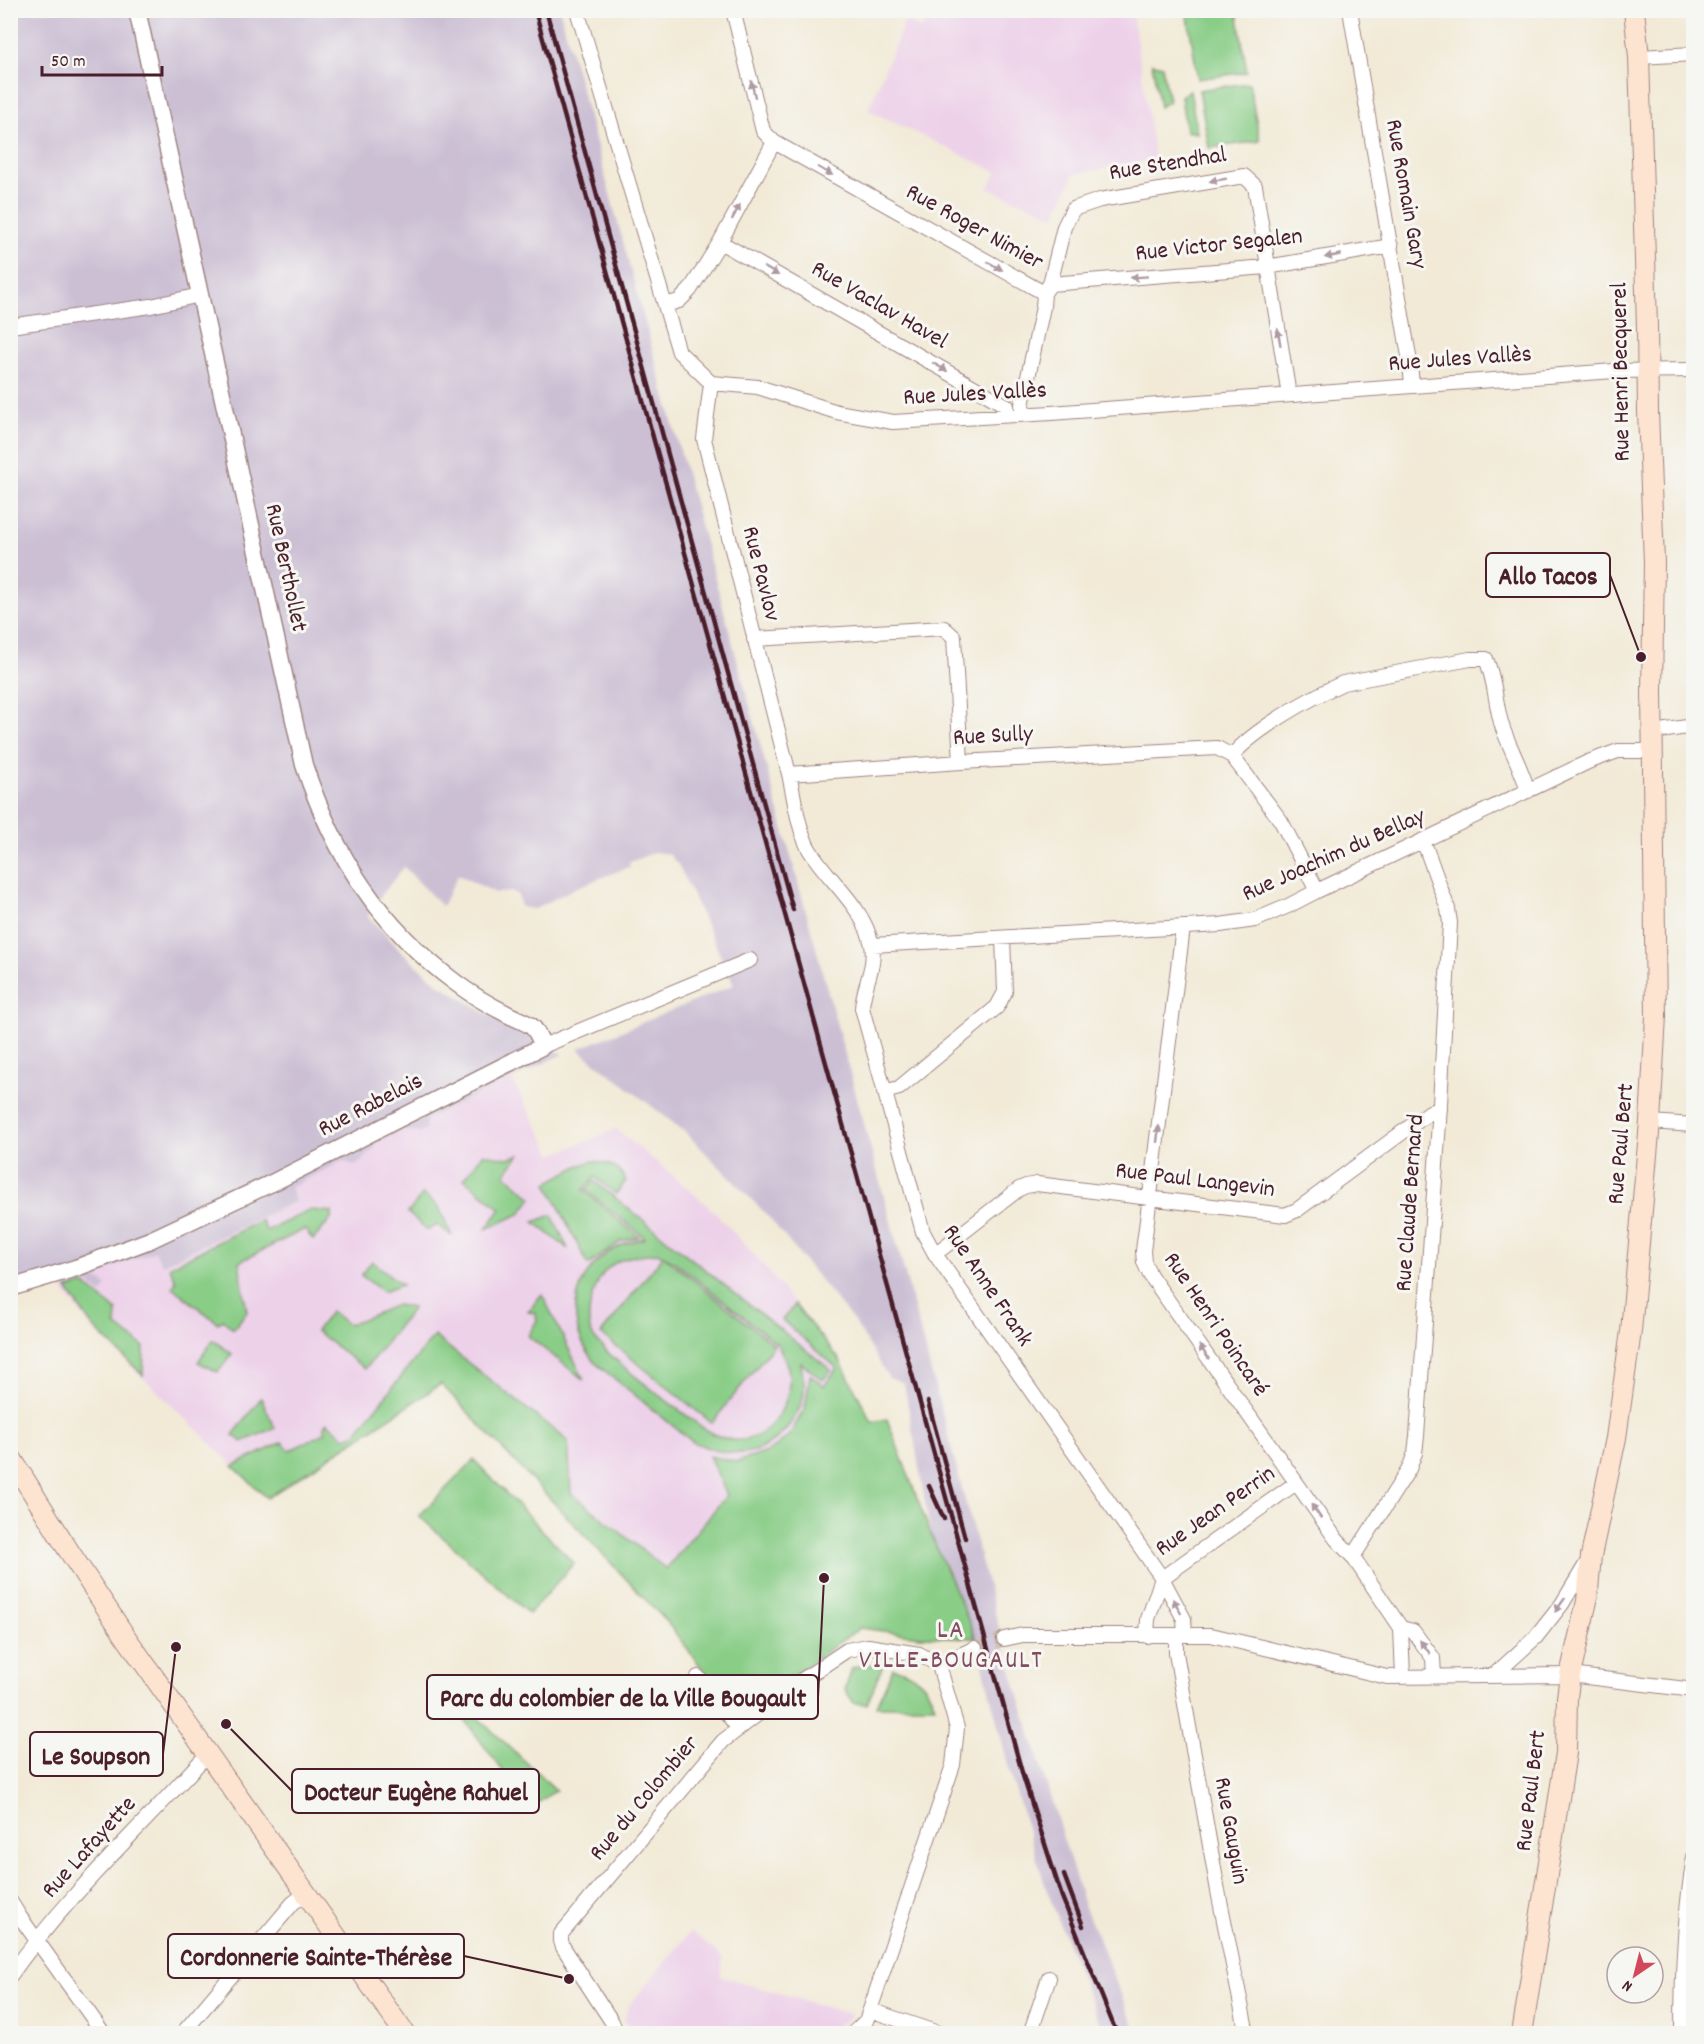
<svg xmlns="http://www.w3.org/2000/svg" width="1704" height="2044" font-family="Dekko,sans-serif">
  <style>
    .built { fill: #edd1e9 }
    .industrial { fill: #ccbfd4 }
    .green { fill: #89cd87; stroke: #6a7659; stroke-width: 1.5; fill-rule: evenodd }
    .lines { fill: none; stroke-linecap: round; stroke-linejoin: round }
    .minor-tunnel { stroke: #d0c1b5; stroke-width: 14; stroke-dasharray: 14 7; stroke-linecap: butt }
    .minor-casing { stroke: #9e8481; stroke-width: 16 }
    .tertiary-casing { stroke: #9e8481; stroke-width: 19 }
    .secondary-casing { stroke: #9e8481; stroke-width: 22 }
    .minor { stroke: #fff; stroke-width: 14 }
    .tertiary { stroke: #fff; stroke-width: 16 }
    .secondary { stroke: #fde4d1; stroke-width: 20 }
    .rail { stroke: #4a1f2b; stroke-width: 4.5 }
    .oneway { fill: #ae9aa0 }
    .labels { text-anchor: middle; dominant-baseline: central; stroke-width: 6; stroke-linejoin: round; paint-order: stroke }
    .street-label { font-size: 24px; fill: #4a1f2b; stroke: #f6f6f2 }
    .neighbourhood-label { font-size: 26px; letter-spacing: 1.5px; fill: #834c5f; stroke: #f6f6f2 }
    .leader { fill: none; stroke: #4a1f2b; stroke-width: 2 }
    .callout-dot { fill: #4a1f2b; stroke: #f6f6f2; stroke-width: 2 }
    .callout { fill: #f6f6f2; stroke: #4a1f2b; stroke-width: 2 }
    .callout-label { font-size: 26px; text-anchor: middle; font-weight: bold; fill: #4a1f2b }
  </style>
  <rect width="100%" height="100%" fill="#f6f6f2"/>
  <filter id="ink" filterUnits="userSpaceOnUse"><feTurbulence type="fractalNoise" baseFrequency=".0167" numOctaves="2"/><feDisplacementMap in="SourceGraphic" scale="12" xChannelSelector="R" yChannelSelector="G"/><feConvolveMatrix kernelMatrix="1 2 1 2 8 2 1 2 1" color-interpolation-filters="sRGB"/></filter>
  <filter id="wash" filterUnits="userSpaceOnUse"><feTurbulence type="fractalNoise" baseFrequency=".008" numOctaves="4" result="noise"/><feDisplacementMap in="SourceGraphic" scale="24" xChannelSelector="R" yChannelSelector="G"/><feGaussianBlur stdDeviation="1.35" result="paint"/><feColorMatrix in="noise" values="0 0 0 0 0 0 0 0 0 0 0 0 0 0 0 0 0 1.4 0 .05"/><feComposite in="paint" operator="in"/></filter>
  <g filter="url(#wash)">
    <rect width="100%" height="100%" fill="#f2ead7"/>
    <!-- built -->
    <path class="built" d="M930,11H940L961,20L966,11H1132L1155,159L1074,174L1055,216L988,188L997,172L868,110L905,21L922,29Z
      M511,1078L553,1155L616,1129L671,1174L715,1212L759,1260L839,1359L872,1422L666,1621L441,1384L267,1498L91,1327L61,1288L155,1251L163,1265L295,1201L290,1187L343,1161L356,1166L374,1145L403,1130L420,1133L426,1130V1119Z
      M691,1931L723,1958L720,1976L853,2015L826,2033H692L685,2024L671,2033H633L624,2020L628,2007Z"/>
    <!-- industrial -->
    <path class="industrial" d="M11,11H560L908,1285L1006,1654L1084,1905L1137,2033H1105L1087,1992L1046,1888L1010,1773L976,1638L931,1535L904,1383L889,1378L856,1324L766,1214L686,1133L578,1049L734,985L679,866L669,854L655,852L628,863L631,866L575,888L535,909L521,907L518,895L513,892L496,893L458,875L442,906L404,867L382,894L368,916L401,951L437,983L497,1020L563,1054L426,1119V1130L420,1133L403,1130L374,1144L375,1148L356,1166L343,1161L290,1187L295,1201L162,1265L155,1251L94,1275L107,1286L101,1294L83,1279L61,1288L11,1298Z"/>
    <!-- green -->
    <path class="green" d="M1187,11H1237L1247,72L1198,79Z
      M1152,63L1162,66L1169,101L1160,107Z
      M1249,83L1260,141L1209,148L1199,90Z
      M1190,90L1197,133L1186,131L1181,96Z
      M483,1154L507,1158L519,1155L505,1174L532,1198L520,1214L486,1229L501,1209L464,1179Z
      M593,1161C608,1163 620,1167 626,1181L616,1194L595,1177L583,1190L639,1237L621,1241L588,1265L547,1183L578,1166Z
      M594,1181L831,1370L823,1380L801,1363C802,1371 804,1379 804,1386C804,1417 773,1451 743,1453C725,1454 709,1449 693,1442L594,1362C563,1320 572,1272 618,1247C626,1242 637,1241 645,1238L586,1190ZM657,1253L663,1256L601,1334L712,1423L774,1345L664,1256L675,1262L777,1344C783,1354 788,1363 789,1374C792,1406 768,1443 733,1440C722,1439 713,1434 703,1428C681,1411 597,1352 590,1330C587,1316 590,1302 595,1289C605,1260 629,1255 657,1253Z
      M423,1194L438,1206L452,1236L437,1225L427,1230L408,1213Z
      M311,1210L332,1212V1218L313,1240L305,1229L239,1262L247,1312L233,1329L223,1320L218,1323L173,1288L176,1281L169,1267L261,1220L266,1231Z
      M552,1215L568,1249L534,1222Z
      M372,1261L402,1285L383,1292L361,1275Z
      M84,1284L117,1311L116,1325L144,1347L143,1375L93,1327L67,1289Z
      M542,1294L584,1380L528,1336L537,1320L535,1313L528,1312Z
      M397,1305L413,1308L365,1369L316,1331L331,1311L348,1325Z
      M795,1305L839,1359L872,1422L887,1419L931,1535L976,1638L920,1636L860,1628L737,1714L666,1621L441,1384L267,1498L233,1466L283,1442L289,1451L326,1432L324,1426L327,1422L345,1438L355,1434L434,1336L568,1441L571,1493L666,1569L727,1495L709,1456L737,1462L768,1452L789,1436L805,1408L810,1375L824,1386L837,1368L782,1320Z
      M213,1340L232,1354L218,1372L198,1362Z
      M261,1398L275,1428L242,1442L233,1435Z
      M474,1460L574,1563L529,1614L419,1516Z
      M867,1665H883L867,1704L854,1703L845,1690L852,1668Z
      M893,1668C916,1674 927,1683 935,1706H876Z
      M448,1690L556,1790L531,1808L444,1693Z"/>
  </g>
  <g filter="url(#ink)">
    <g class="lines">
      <!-- minor-tunnel -->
      <path class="minor-tunnel" d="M975,1648L1004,1639"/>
      <!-- minor casing -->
      <g class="minor-casing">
        <path id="minor" d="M577,10L679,352L711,383L758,387L837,412L893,422L1051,413L1614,371L1694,370
          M733,10L763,131L774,142L1044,293L1043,307L1022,405V414
          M1350,10L1410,362L1412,386
          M1639,57L1694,54
          M720,242L1007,406V415
          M1050,284L1267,267L1391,246
          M1044,293L1050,284L1064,227L1073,209L1100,200L1244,176L1255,186L1289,395
          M665,305L679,301L690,290L720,242L774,142
          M10,326L151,306L200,295
          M711,383L704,439L789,774
          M754,639L944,628L954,637L961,762
          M1653,732L1694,726
          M1232,756C1253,730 1312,697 1343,683L1470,659H1486C1496,682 1495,706 1503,729C1511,750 1522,770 1528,791
          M1183,927L1147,1220L1143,1251L1144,1262L1150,1275L1336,1539L1353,1557L1401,1628L1403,1677
          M872,945L1220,925L1255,920L1288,906L1317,891L1588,762L1618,751H1653
          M543,1046L750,960
          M884,1092L899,1088L997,1007L1005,992L1003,938
          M1650,1122L1694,1125
          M935,1254L1019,1189L1026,1186L1037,1184L1285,1215L1297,1210L1430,1112L1440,1109
          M1353,1557L1409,1469L1415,1453L1417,1436L1439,1122L1450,923L1448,909L1423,840
          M1162,1578L1296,1483
          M1401,1628L1413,1631L1433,1658L1434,1676
          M1185,1635L1184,1619L1162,1578L935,1254L923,1232L862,1008C863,987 876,967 872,945C863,905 829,882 809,849C798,829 794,796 789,774L961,762L1217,748L1232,756L1281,821L1317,891
          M1147,1636L1148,1619L1162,1578
          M1176,1636V1653L1218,1891L1247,2034
          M1004,1639L1023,1635H1211L1387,1677L1570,1675L1694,1690
          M939,1665L975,1648
          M1493,1676L1536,1637L1562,1604L1588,1561
          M698,1677L739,1729
          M10,1901L20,1917L104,2034
          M10,1976C65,1898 136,1832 200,1762L209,1755
          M870,2010L941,2034
          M182,2034L293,1903L306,1893
          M617,2034L612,2022L563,1947L561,1941V1934L723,1741L802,1680L847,1650L868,1646L919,1654L939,1665
          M852,2034L866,2021L870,2010L953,1765L957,1728L939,1665
          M1030,2034L1049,1978
          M1682,2034C1682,1975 1684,1916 1694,1857"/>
      </g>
      <!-- tertiary casing -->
      <g class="tertiary-casing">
        <path id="tertiary" d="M10,1288L76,1268L150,1240L276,1181L543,1046C540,1040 537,1030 531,1026C524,1021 514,1018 507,1014C489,1005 472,995 456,983C379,926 334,855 304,765L137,10"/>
      </g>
      <!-- secondary casing -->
      <g class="secondary-casing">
        <path id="secondary" d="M10,1456L67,1548L125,1636L405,2034
          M1522,2034L1566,1753L1567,1697L1570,1675L1587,1601L1591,1556L1616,1438L1631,1331L1650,1122L1656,1016L1652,691L1654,562L1648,412L1647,326L1639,57L1634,10"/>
      </g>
      <!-- minor -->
      <use href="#minor" class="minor"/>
      <!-- tertiary -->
      <use href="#tertiary" class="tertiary"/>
      <!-- secondary -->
      <use href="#secondary" class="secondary"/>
      <!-- rail -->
      <path class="rail" d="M535,10L1023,1776L1062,1897L1117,2034
        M546,10L793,910
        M928,1402L965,1538
        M929,1486L944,1519
        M1064,1875L1083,1926"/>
    </g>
    <!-- one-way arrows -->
    <defs><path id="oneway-solid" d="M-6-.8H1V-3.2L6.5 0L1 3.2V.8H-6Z" transform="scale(1.5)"/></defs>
    <g class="oneway">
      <use href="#oneway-solid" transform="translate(753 89) rotate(-104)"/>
      <use href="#oneway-solid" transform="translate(825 171) rotate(29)"/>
      <use href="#oneway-solid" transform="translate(1218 180) rotate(171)"/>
      <use href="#oneway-solid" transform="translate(736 212) rotate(-62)"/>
      <use href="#oneway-solid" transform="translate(1333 256) rotate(169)"/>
      <use href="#oneway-solid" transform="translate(995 266) rotate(29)"/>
      <use href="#oneway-solid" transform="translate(771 271) rotate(30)"/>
      <use href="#oneway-solid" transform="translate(1139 277) rotate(176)"/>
      <use href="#oneway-solid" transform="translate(1279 337) rotate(-100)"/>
      <use href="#oneway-solid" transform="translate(940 367) rotate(30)"/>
      <use href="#oneway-solid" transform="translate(1158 1134) rotate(-83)"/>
      <use href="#oneway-solid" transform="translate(1204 1352) rotate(-125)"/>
      <use href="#oneway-solid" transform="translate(1316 1511) rotate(-125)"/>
      <use href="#oneway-solid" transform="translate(1560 1605) rotate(126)"/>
      <use href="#oneway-solid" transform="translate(1177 1606) rotate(-118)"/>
      <use href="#oneway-solid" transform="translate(1425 1647) rotate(-127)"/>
    </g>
  </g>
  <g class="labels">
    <!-- street labels -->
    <g class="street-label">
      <text transform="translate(1168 165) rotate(-9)">Rue Stendhal</text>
      <text transform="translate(1405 194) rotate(80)">Rue Romain Gary</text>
      <text transform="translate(974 228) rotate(29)">Rue Roger Nimier</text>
      <text transform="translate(1219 246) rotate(-6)">Rue Victor Segalen</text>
      <text transform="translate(879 306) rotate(30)">Rue Vaclav Havel</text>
      <text transform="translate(1460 360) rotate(-4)">Rue Jules Vallès</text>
      <text transform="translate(1622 372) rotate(-91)">Rue Henri Becquerel</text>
      <text transform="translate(975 395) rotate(-3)">Rue Jules Vallès</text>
      <text transform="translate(285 568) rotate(78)">Rue Berthollet</text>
      <text transform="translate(760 574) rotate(76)">Rue Pavlov</text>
      <text transform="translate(993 737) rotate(-3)">Rue Sully</text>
      <text transform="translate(1334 856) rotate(-24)">Rue Joachim du Bellay</text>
      <text transform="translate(371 1106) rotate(-27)">Rue Rabelais</text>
      <text transform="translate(1622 1144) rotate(-85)">Rue Paul Bert</text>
      <text transform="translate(1195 1181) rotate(7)">Rue Paul Langevin</text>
      <text transform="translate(1411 1203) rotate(-86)">Rue Claude Bernard</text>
      <text transform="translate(987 1286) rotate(56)">Rue Anne Frank</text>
      <text transform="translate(1215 1325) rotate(56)">Rue Henri Poincaré</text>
      <text transform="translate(1216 1512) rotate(-35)">Rue Jean Perrin</text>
      <text transform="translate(1532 1791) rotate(-83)">Rue Paul Bert</text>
      <text transform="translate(645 1799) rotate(-50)">Rue du Colombier</text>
      <text transform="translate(1230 1831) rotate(80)">Rue Gauguin</text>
      <text transform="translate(90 1848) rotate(-48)">Rue Lafayette</text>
    </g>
    <!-- neighbourhood labels -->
    <g class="neighbourhood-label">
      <text x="951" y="1631">LA<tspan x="951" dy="30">VILLE-BOUGAULT</tspan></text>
    </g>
  </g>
  <!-- callouts -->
  <path class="leader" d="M1641 657L1610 575M824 1578L818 1697M176 1647L163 1754M226 1724L292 1791M569 1979L464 1956"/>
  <g class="callout-dot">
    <circle cx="1641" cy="657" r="6"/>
    <circle cx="824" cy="1578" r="6"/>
    <circle cx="176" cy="1647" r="6"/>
    <circle cx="226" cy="1724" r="6"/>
    <circle cx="569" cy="1979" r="6"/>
  </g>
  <g class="callout">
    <rect x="1486" y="553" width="124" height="44" rx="6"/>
    <rect x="427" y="1675" width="391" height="44" rx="6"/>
    <rect x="30" y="1732" width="133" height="44" rx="6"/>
    <rect x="292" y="1769" width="247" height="44" rx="6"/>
    <rect x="168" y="1934" width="296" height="44" rx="6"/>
  </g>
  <g class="callout-label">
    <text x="1548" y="584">Allo Tacos</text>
    <text x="623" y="1706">Parc du colombier de la Ville Bougault</text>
    <text x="96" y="1764">Le Soupson</text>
    <text x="416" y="1800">Docteur Eugène Rahuel</text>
    <text x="316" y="1965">Cordonnerie Sainte-Thérèse</text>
  </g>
  <!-- margin -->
  <rect width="1704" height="2044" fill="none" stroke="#f6f6f2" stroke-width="36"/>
  <!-- north arrow -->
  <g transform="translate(1635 1975) rotate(215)"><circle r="28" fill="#f6f6f2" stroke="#b1a0a2" stroke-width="1.5"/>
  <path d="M0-4.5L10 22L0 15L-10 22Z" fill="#d1495b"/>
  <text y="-9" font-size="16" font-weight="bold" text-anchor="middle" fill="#4a1f2b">N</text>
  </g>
  <!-- scale -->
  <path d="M42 66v9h120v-9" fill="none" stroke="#4a1f2b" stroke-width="3"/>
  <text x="51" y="66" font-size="18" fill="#4a1f2b" stroke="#f6f6f2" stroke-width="4.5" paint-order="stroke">50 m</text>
</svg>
